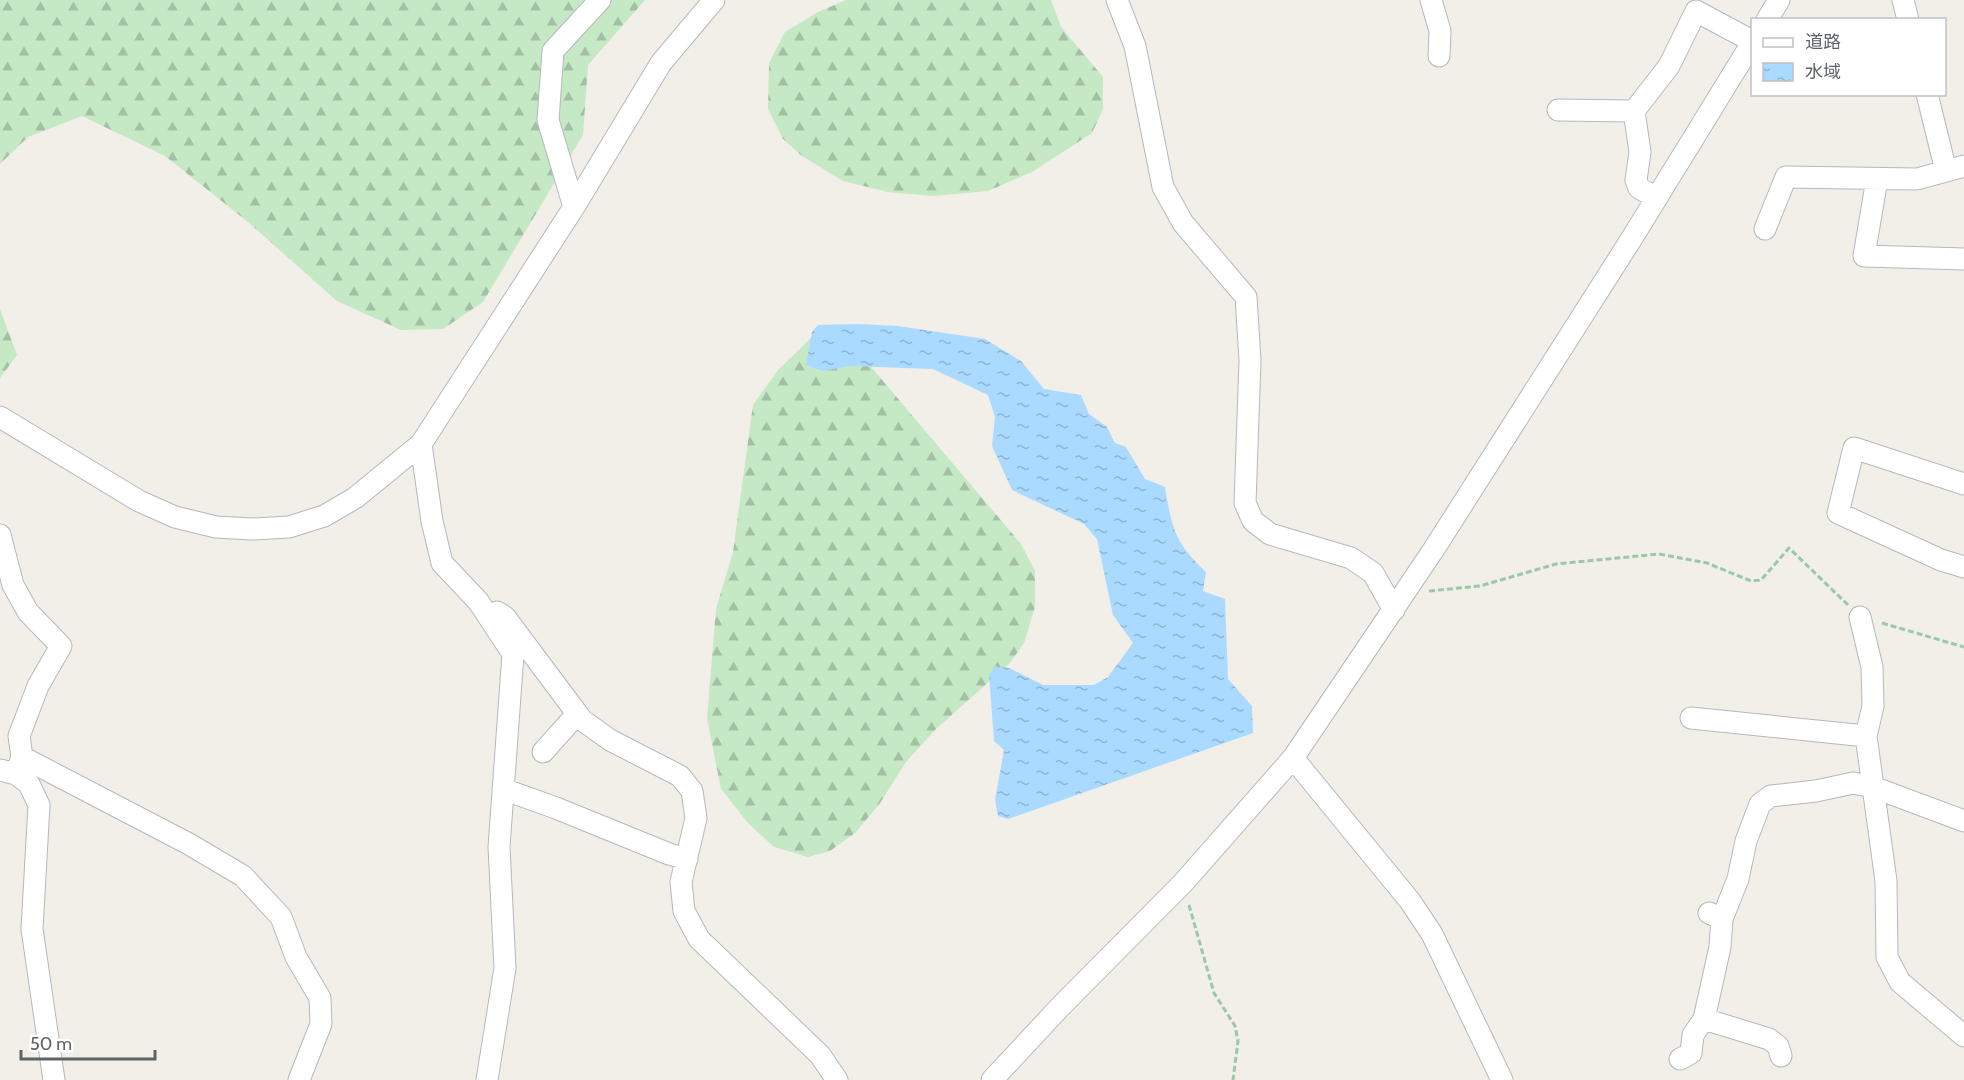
<svg xmlns="http://www.w3.org/2000/svg" width="1964" height="1080" font-family="Cabin,'Noto Sans JP',sans-serif">
  <style>
    .forest { fill: url(#forest-firs) }
    .water { fill: url(#water-ripples) }
    .lines { fill: none; stroke-linecap: round; stroke-linejoin: round }
    .minor-casing { stroke: #b5b8bc; stroke-width: 23 }
    .path { stroke: #9cc7a9; stroke-width: 3; stroke-dasharray: 6 3; stroke-linecap: butt }
    .minor { stroke: #fff; stroke-width: 21 }
  </style>
  <defs>
    <pattern id="forest-firs" width="22" height="20" patternUnits="userSpaceOnUse" patternTransform="scale(1.5)"><rect width="22" height="20" fill="#c5e8c5"/><path d="M5 1l3.5 6h-7zM16 11l3.5 6h-7z" fill="#a3c0a4"/></pattern>
    <pattern id="water-ripples" width="26" height="14" patternUnits="userSpaceOnUse" patternTransform="scale(1.5)"><rect width="26" height="14" fill="#aadaff"/><path d="M2 4q2-2 4 0t4 0M15 11q2-2 4 0t4 0" fill="none" stroke="#8eb4d2"/></pattern>
  </defs>
  <rect width="100%" height="100%" fill="#f1efe8"/>
  <!-- forest -->
  <path class="forest" d="M0,0H645L588,65L583,135L483,302L443,329L401,330L337,301L248,222L165,156L82,116L28,137L0,164Z
    M846,0H1051L1061,27L1103,77V109L1092,133L1032,172L988,191L933,196L888,192L843,181L802,156L783,139L768,109L769,63L785,32L818,12Z
    M0,309L17,355L0,378Z
    M816,333L850,342L1021,544L1035,571V607L1024,643L1010,663L935,730L906,762L880,803L855,833L830,851L808,857L774,847L748,823L721,789L707,718L716,609L733,552L753,405L778,370Z"/>
  <!-- water -->
  <path class="water" d="M858,324L898,326L985,339L1021,361L1044,389L1081,395L1089,414L1107,427L1115,443L1126,447L1145,479L1165,487C1172,528 1174,542 1206,572L1203,591L1225,599L1228,679L1252,706L1253,733L1008,819L998,816L995,800L1004,750L994,741L989,675L995,666L1009,668L1043,685H1094L1108,677L1133,643L1113,615L1097,539L1084,524L1012,490L992,446L995,417L988,395L933,369L850,366L823,371L806,365L812,332L818,325Z"/>
  <g class="lines">
    <!-- minor casing -->
    <g class="minor-casing">
      <path id="minor" d="M1117,0L1135,46L1163,187L1183,223L1246,297L1250,361L1245,503L1253,521L1270,534L1351,558L1373,573L1394,610
        M1431,0L1440,31L1439,56
        M1903,0L1908,20
        M1767,20L1779,0
        M1927,94L1946,171
        M1558,110L1634,111L1669,66L1696,11L1752,41
        M1634,111L1640,152L1636,180L1639,188L1657,198
        M1877,179L1864,256L1964,259
        M574,207L548,120L553,51L600,0
        M1765,229L1786,177L1917,179L1964,166
        M0,417L139,501L175,517L216,527L252,529L289,527L324,516L355,498L421,444L574,207L661,63L714,0
        M421,444L432,521L442,563L478,601L513,654L499,847L505,968L487,1080
        M1964,484L1854,448L1838,513L1941,560L1964,567
        M0,535L13,585L28,612L61,646L38,686L19,736L22,757L16,774L0,770
        M497,612L505,617L582,720L610,740L680,776L692,791L696,818L681,882L684,911L699,939L820,1055L837,1080
        M1860,617L1872,667L1873,706L1866,736
        M1691,718L1866,736L1886,881L1887,957L1900,982L1964,1036
        M543,752L577,714
        M22,757L189,844L243,876L281,917L296,957L320,998L321,1024L299,1080
        M1293,758L1410,901L1432,934L1502,1080
        M16,774L29,784L39,805L32,929L54,1080
        M503,789L556,808L669,854L687,859
        M1709,913L1722,919L1738,879L1746,841L1760,804L1771,796L1816,791L1853,783L1873,787L1964,821
        M1722,919L1720,947L1704,1019L1769,1039L1778,1046L1781,1056
        M1680,1059L1691,1053L1693,1035L1704,1019
        M992,1080L1060,1007L1183,883L1293,758L1434,549L1632,238L1752,43"/>
    </g>
    <!-- path -->
    <path class="path" d="M1429,591L1480,586L1556,564L1659,554L1707,563L1751,581L1761,580L1789,548L1848,605
      M1882,623L1964,647
      M1189,905L1214,993L1235,1026L1238,1041L1233,1080"/>
    <!-- minor -->
    <use href="#minor" class="minor"/>
  </g>
  <!-- legend -->
  <rect x="1751" y="18" width="195" height="78" fill="#ffffff" stroke="#bfc1c3" stroke-width="1.5"/>
  <rect x="1763" y="38" width="30" height="9" fill="#ffffff" stroke="#bfc1c3" stroke-width="1.5"/>
  <text x="1805" y="48" font-size="18" fill="#5f6368">道路</text>
  <rect x="1763" y="63" width="30" height="18" fill="url(#water-ripples)" stroke="#bfc1c3" stroke-width="1.5"/>
  <text x="1805" y="78" font-size="18" fill="#5f6368">水域</text>
  <!-- scale -->
  <path d="M21 1050v9h134v-9" fill="none" stroke="#5f6368" stroke-width="3"/>
  <text x="30" y="1050" font-size="18" fill="#5f6368" stroke="#ffffff" stroke-width="4.5" paint-order="stroke">50 m</text>
</svg>
